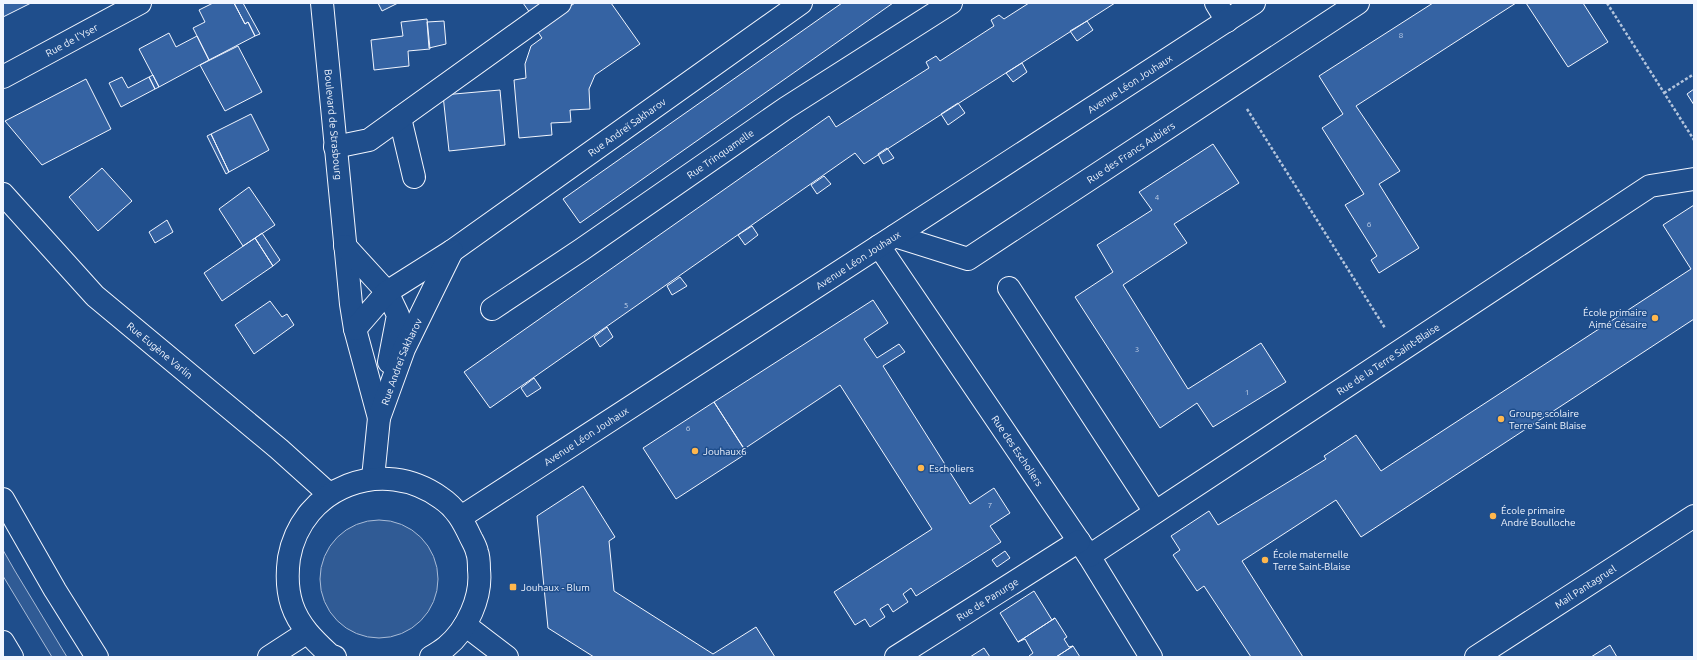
<svg xmlns="http://www.w3.org/2000/svg" width="1697" height="660" font-family="Ubuntu,sans-serif">
  <style>
    .built { fill: #305b95; stroke: #a8bbd7 }
    .building { fill: #3563a3; stroke: #f2f6ff }
    .lines { fill: none; stroke-linecap: round; stroke-linejoin: round }
    .minor-casing { stroke: #f2f6ff; stroke-width: 24 }
    .highway-casing { stroke: #f2f6ff; stroke-width: 24 }
    .path { stroke: #b3c4dc; stroke-width: 2.5; stroke-dasharray: 3 2; stroke-linecap: butt }
    .minor { stroke: #1f4e8c; stroke-width: 22 }
    .highway { stroke: #1f4e8c; stroke-width: 22 }
    .poi-dot { fill: #ffb74d; stroke: #1f4e8c; stroke-width: 1.5 }
    .labels { text-anchor: middle; dominant-baseline: central; stroke-width: 3; stroke-linejoin: round; paint-order: stroke }
    .number-label { font-size: 8px; fill: #c3d1e8 }
    .street-label { font-size: 10px; fill: #f2f6ff; stroke: #1f4e8c }
    .poi-label { font-size: 10px; fill: #f2f6ff; stroke: #1f4e8c; text-anchor: start }
  </style>
  <rect width="100%" height="100%" fill="#1f4e8c"/>
  <!-- built -->
  <path class="built" d="M320 579a59 59 0 1 1 118 0a59 59 0 1 1-118 0Z
    M3,550L15,571L67,657H52L3,576Z"/>
  <!-- building -->
  <path class="building" d="M3,3H31L3,17Z
    M213,3H234L245,24L248,22L255,36L209,60L193,28L205,22L199,10Z
    M234,3H243L260,34L255,36L248,22L245,24Z
    M378,3H398L382,11Z
    M523,3H544L530,13Z
    M575,3H611L640,44L595,75L589,89L590,109L570,110L571,122L551,123L552,135L519,138L514,80L526,78L525,64L531,46L542,38L536,29Z
    M842,3H893L580,223L563,199Z
    M1029,3H1115L864,164L855,153L490,408L464,372L829,116L836,127L929,68L926,62L936,56L940,61L994,26L991,20L999,15L1004,19Z
    M1433,3H1516L1356,106L1400,171L1379,184L1419,248L1379,273L1371,260L1377,256L1345,205L1364,194L1322,128L1343,114L1319,76Z
    M1526,3H1583L1608,42L1568,67Z
    M427,19L430,49L408,51L409,66L374,70L371,40L403,36L401,22Z
    M444,21L446,44L429,48L427,22Z
    M1087,21L1093,30L1077,41L1070,31Z
    M169,33L176,47L197,36L209,60L159,87L139,49Z
    M238,46L262,92L225,111L200,65Z
    M1022,63L1027,72L1013,82L1006,73Z
    M153,75L159,87L155,89L149,77Z
    M122,77L128,88L149,77L155,89L121,107L109,83Z
    M86,79L111,129L42,165L5,121Z
    M1694,89V105L1687,94Z
    M500,90L505,145L449,151L443,95Z
    M958,103L965,113L948,125L941,114Z
    M251,114L269,150L229,172L211,134Z
    M211,134L229,172L226,174L207,136Z
    M1213,144L1239,183L1174,224L1187,243L1123,285L1188,389L1261,343L1286,382L1213,427L1197,403L1160,428L1075,297L1113,272L1097,245L1152,210L1139,192Z
    M887,148L894,158L883,164L878,154Z
    M102,168L132,201L98,231L69,197Z
    M824,176L831,184L817,194L811,185Z
    M249,187L275,225L243,246L219,209Z
    M1694,205V319L1361,537L1336,500L1242,561L1303,657H1251L1204,586L1197,591L1173,555L1180,550L1171,536L1209,511L1218,525L1326,459L1324,456L1356,435L1381,471L1691,269L1663,225Z
    M167,220L173,232L155,243L149,232Z
    M752,226L758,235L745,245L738,235Z
    M262,233L280,260L273,266L255,238Z
    M255,238L273,266L222,301L204,273Z
    M680,277L687,286L672,295L667,286Z
    M873,300L888,323L864,339L877,358L899,344L905,352L883,366L970,504L994,488L1010,513L990,526L1001,542L916,596L911,588L903,594L908,602L893,612L888,604L880,609L885,617L870,627L865,619L855,625L834,592L932,529L840,385L744,449L714,402Z
    M270,301L282,317L287,314L294,325L254,354L235,325Z
    M607,327L613,337L600,347L594,337Z
    M534,378L541,388L527,397L521,388Z
    M714,402L747,453L676,499L643,448Z
    M583,486L615,537L609,541L614,591L713,654L756,627L775,657H594L548,628L537,516Z
    M1005,551L1010,558L997,567L992,560Z
    M1034,591L1052,620L1055,618L1018,642L1000,613Z
    M1055,618L1067,637L1064,639L1069,647L1073,646L1056,657H1030L1029,656L1033,653L1025,639L1018,642Z
    M1610,645L1617,657H1591Z
    M1073,646L1080,657H1056Z
    M984,648L990,657H970Z"/>
  <g class="lines">
    <!-- minor casing -->
    <g class="minor-casing">
      <g id="minor">
        <path id="s1" d="M322,3L351,304L355,329L379,418"/>
        <path d="M1216,3L1227,21"/>
        <path id="s2" d="M3,77L140,3"/>
        <path d="M400,118L414,177"/>
        <path d="M335,147L369,140L560,3"/>
        <path id="s3" d="M3,194L95,296L279,449L329,494"/>
        <path id="s4" d="M895,236L968,259L1358,3"/>
        <path d="M345,246L387,292L398,315L389,362"/>
        <path id="s5" d="M879,246L1089,556L1151,657"/>
        <path d="M1009,288L1155,512"/>
        <path id="s6" d="M492,309L581,250L786,108L951,3"/>
        <path id="s7" d="M355,329L387,292L452,251L801,3"/>
        <path id="s8" d="M373,478L379,418L404,349L452,251"/>
        <path id="s9" d="M461,517L1254,3"/>
        <path id="s10" d="M1089,556L1650,186L1694,179"/>
        <path d="M465,625L507,657"/>
        <path d="M269,657L306,633"/>
        <path d="M335,657L330,655C314,640 299,626 292,605C287,590 287,573 289,558C302,486 383,456 441,498C456,508 463,521 471,538C473,542 476,547 477,552C479,557 479,564 479,570C482,597 467,630 446,647C441,651 436,654 431,657"/>
        <path id="s11" d="M896,657L1079,541"/>
        <path id="s12" d="M1476,657L1694,516"/>
      </g>
    </g>
    <!-- highway casing -->
    <g class="highway-casing">
      <path id="highway" d="M3,499L55,590L97,657
        M3,642L12,657"/>
    </g>
    <!-- path -->
    <path class="path" d="M1607,3L1694,140
      M1664,93L1694,74
      M1247,109L1385,328"/>
    <!-- minor -->
    <use href="#minor" class="minor"/>
    <!-- highway -->
    <use href="#highway" class="highway"/>
  </g>
  <!-- markers -->
  <g class="poi-dot">
    <circle cx="1655" cy="318" r="4"/>
    <circle cx="1501" cy="419" r="4"/>
    <circle cx="695" cy="451" r="4"/>
    <circle cx="921" cy="468" r="4"/>
    <circle cx="1493" cy="516" r="4"/>
    <circle cx="1265" cy="560" r="4"/>
    <rect x="509" y="583" width="8" height="8" rx="2"/>
  </g>
  <g class="labels">
    <!-- number labels -->
    <g class="number-label">
      <text x="1401" y="35">8</text>
      <text x="1157" y="197">4</text>
      <text x="1369" y="224">6</text>
      <text x="626" y="305">5</text>
      <text x="1137" y="349">3</text>
      <text x="1247" y="392">1</text>
      <text x="688" y="428">6</text>
      <text x="990" y="505">7</text>
    </g>
    <!-- street labels -->
    <g class="street-label">
      <text stroke="none"><textPath href="#s2" startOffset="78">Rue de l'Yser</textPath></text>
      <text stroke="none"><textPath href="#s9" startOffset="797">Avenue Léon Jouhaux</textPath></text>
      <text stroke="none"><textPath href="#s1" startOffset="122">Boulevard de Strasbourg</textPath></text>
      <text stroke="none"><textPath href="#s7" startOffset="340">Rue Andreï Sakharov</textPath></text>
      <text stroke="none"><textPath href="#s4" startOffset="271">Rue des Francs Aubiers</textPath></text>
      <text stroke="none"><textPath href="#s6" startOffset="276">Rue Trinquamelle</textPath></text>
      <text stroke="none"><textPath href="#s9" startOffset="473">Avenue Léon Jouhaux</textPath></text>
      <text stroke="none"><textPath href="#s3" startOffset="222">Rue Eugène Varlin</textPath></text>
      <text stroke="none"><textPath href="#s10" startOffset="358">Rue de la Terre Saint-Blaise</textPath></text>
      <text stroke="none"><textPath href="#s8" startOffset="121">Rue Andreï Sakharov</textPath></text>
      <text stroke="none"><textPath href="#s9" startOffset="149">Avenue Léon Jouhaux</textPath></text>
      <text stroke="none"><textPath href="#s5" startOffset="247">Rue des Escholiers</textPath></text>
      <text stroke="none"><textPath href="#s12" startOffset="130">Mail Pantagruel</textPath></text>
      <text stroke="none"><textPath href="#s11" startOffset="108">Rue de Panurge</textPath></text>
    </g>
    <!-- poi labels -->
    <g class="poi-label">
      <text x="1647" y="312" text-anchor="end">École primaire<tspan x="1647" dy="12">Aimé Césaire</tspan></text>
      <text x="1509" y="413">Groupe scolaire<tspan x="1509" dy="12">Terre Saint Blaise</tspan></text>
      <text x="703" y="451">Jouhaux6</text>
      <text x="929" y="468">Escholiers</text>
      <text x="1501" y="510">École primaire<tspan x="1501" dy="12">André Boulloche</tspan></text>
      <text x="1273" y="554">École maternelle<tspan x="1273" dy="12">Terre Saint-Blaise</tspan></text>
      <text x="521" y="587">Jouhaux - Blum</text>
    </g>
  </g>
  <!-- border -->
  <rect width="1697" height="660" fill="none" stroke="#f2f6ff" stroke-width="8"/>
</svg>
